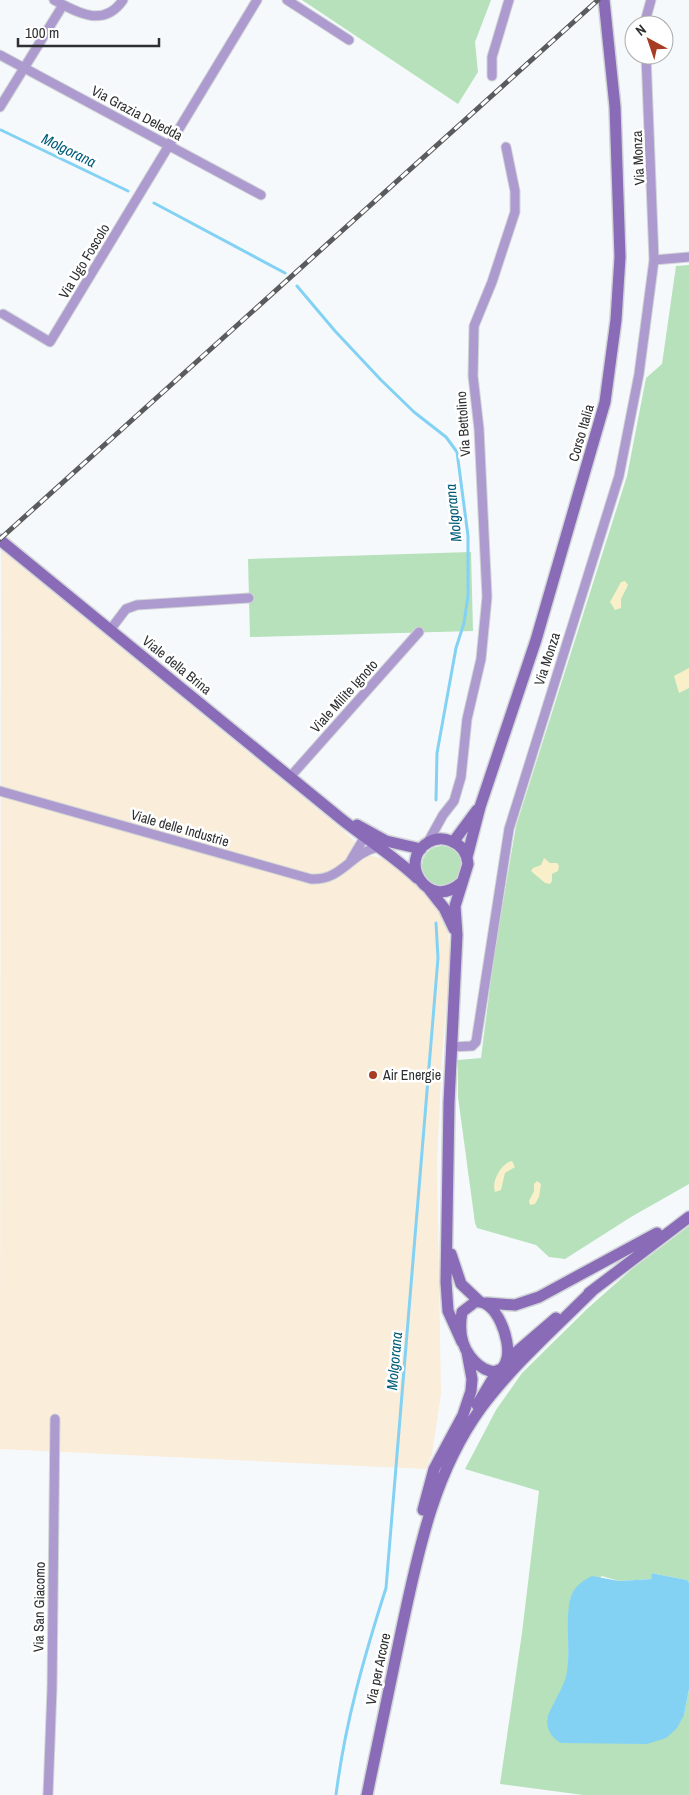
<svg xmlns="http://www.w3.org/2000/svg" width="689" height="1795" font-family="'Archivo Narrow',sans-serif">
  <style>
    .industrial { fill: #faedd9 }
    .green { fill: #b6e1ba }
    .sand { fill: #f9efc9 }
    .water { fill: #83d2f4 }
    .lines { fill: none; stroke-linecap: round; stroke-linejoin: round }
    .stream { stroke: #83d2f4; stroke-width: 3 }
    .street-casing { stroke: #d1d5d7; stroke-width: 11 }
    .secondary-casing { stroke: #d1d5d7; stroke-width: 14 }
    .street { stroke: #ad9acf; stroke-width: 9 }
    .secondary { stroke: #896bb8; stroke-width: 11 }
    .rail-casing { stroke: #595b5c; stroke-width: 5 }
    .rail { stroke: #fff; stroke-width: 3; stroke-dasharray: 9; stroke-linecap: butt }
    .poi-dot { fill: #a63d22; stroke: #fff; stroke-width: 2 }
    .labels { text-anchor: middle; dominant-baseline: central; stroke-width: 5; stroke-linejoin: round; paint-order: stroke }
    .street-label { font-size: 14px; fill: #2e2f30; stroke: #fff }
    .poi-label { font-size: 14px; fill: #2e2f30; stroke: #fff; text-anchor: start }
    .water-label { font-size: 15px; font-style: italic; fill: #005c79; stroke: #fff }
  </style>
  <rect width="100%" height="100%" fill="#f5f9fc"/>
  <!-- industrial -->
  <path class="industrial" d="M1,550L344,831L368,855L384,859L403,871L439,908L448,927L450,962L442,1056L437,1163L441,1394L432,1454L426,1469L0,1449Z"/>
  <!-- green -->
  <path class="green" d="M302,0H491L475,42L478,72L458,104Z
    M689,265V1184L631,1217L565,1259L549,1257L536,1245L477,1228L475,1223L458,1097V1060L481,1058L494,955L516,826L627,476L646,378L662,364L676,266Z
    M471,552L473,631L250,637L248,559Z
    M422 866a20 20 0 1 1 40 0a20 20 0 1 1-40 0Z
    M689,1226V1583L687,1580L651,1573L653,1579L619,1581L602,1576L570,1603L568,1670L563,1688L547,1719L548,1725L684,1715L689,1689V1795H583L500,1784L522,1633L539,1491L465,1469L496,1410L522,1373L587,1309L632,1269Z"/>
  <!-- sand -->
  <path class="sand" d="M625,581L628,585L621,599V608L615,610L610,602L621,582Z
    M689,668V688L679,693L674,676Z
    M544,858L550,863H557L559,866L558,871L552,874V881L550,884L545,883L531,871L533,868L541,865Z
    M512,1161L515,1167L505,1173L501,1190L495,1192C491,1182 501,1163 512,1161Z
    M537,1181L541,1184L539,1197L535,1204L530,1205L529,1201L534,1191V1184Z"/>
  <!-- water -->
  <path class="water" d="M651,1573L687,1580L689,1583V1689L684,1715L677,1728L666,1738L647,1744L561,1743C553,1739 547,1731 547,1721C548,1709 565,1688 567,1671C571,1650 564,1612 572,1594C576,1585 584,1580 592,1576L619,1581L652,1579Z"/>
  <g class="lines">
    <!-- stream -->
    <path class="stream" d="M1,130L128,191
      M154,203L285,273
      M297,286L335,331L381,380L414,412L446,437L457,452L468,536V596L464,623L456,648L437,753L436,800
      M336,1795C345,1723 364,1657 386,1588L438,958L436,923"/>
    <!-- street casing -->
    <g class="street-casing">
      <path id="street" d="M54,0C78,13 104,28 123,0
        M287,0L349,40
        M644,25L651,0
        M0,55L261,195
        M492,76V57L509,0
        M0,107L63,5
        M654,260L689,257
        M3,314L50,342L257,0
        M110,630L126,609L137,605L249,598
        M290,777L419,632
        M0,791L311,879C342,881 350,853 378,847
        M428,842L443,815L454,801L461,777L467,719L481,659L487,597L479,429L473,376L474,326L492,282L515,212V191L506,147
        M351,860L364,838H370
        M451,1047L472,1046L476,1042L509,829L619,476L639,374L654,260L646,55
        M48,1795L52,1688L55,1419"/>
    </g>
    <!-- secondary casing -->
    <g class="secondary-casing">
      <path id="secondary" d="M0,540L334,813C361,836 392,854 417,878
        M357,825L386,841L421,849
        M454,841L477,810
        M467,857L480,807L536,640L605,402L616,320L620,257L615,107L604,0
        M461,883C428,912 396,860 429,842C436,838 444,838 451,841C462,845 467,853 468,864L455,906L457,935L449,1103L446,1282L448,1311L462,1342
        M429,889L444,908L454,929
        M451,1254L461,1284L479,1301
        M589,1293L689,1217
        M475,1302C497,1299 511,1341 507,1358C501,1383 479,1368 470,1356C460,1343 459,1328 462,1312Z
        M487,1303L515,1305L539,1297L657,1233
        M506,1361L556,1318
        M477,1405L498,1370
        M423,1510L434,1469L463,1415L471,1391L472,1379L467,1352
        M367,1795C378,1741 390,1686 401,1632C418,1553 433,1474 481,1408C513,1365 555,1328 593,1290"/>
    </g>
    <!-- street -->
    <use href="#street" class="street"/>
    <!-- secondary -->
    <use href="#secondary" class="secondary"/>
    <!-- rail casing -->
    <g class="rail-casing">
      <path id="rail" d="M0,539L598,0"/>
    </g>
    <!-- rail -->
    <use href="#rail" class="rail"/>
  </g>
  <!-- markers -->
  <circle class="poi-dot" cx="373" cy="1075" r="5"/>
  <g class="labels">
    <!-- street labels -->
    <g class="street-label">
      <text transform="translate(137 113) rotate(28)">Via Grazia Deledda</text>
      <text transform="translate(638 158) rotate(-93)">Via Monza</text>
      <text transform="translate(84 261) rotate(-59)">Via Ugo Foscolo</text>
      <text transform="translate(463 424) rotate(-94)">Via Bettolino</text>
      <text transform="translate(581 433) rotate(-74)">Corso Italia</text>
      <text transform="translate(547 659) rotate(-72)">Via Monza</text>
      <text transform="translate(177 665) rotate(39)">Viale della Brina</text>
      <text transform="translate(344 696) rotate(-48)">Viale Milite Ignoto</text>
      <text transform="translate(180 828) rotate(16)">Viale delle Industrie</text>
      <text transform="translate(39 1607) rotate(-89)">Via San Giacomo</text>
      <text transform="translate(378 1669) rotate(-78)">Via per Arcore</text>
    </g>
    <!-- poi labels -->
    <g class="poi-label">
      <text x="383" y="1075">Air Energie</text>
    </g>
    <!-- water labels -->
    <g class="water-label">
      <text transform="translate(69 150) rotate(26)">Molgorana</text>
      <text transform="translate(453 513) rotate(-96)">Molgorana</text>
      <text transform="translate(394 1361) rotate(-85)">Molgorana</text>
    </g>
  </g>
  <!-- north arrow -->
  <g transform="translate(649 40) rotate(320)"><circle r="24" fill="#ffffff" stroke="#abacac"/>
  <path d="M0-4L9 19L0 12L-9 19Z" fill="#a63d22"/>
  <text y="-8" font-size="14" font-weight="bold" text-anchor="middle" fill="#2e2f30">N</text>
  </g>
  <!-- scale -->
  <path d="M18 38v8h141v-8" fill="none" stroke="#2e2f30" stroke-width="2.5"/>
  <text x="25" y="38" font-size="15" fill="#2e2f30" stroke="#ffffff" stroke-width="4" paint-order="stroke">100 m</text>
</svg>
